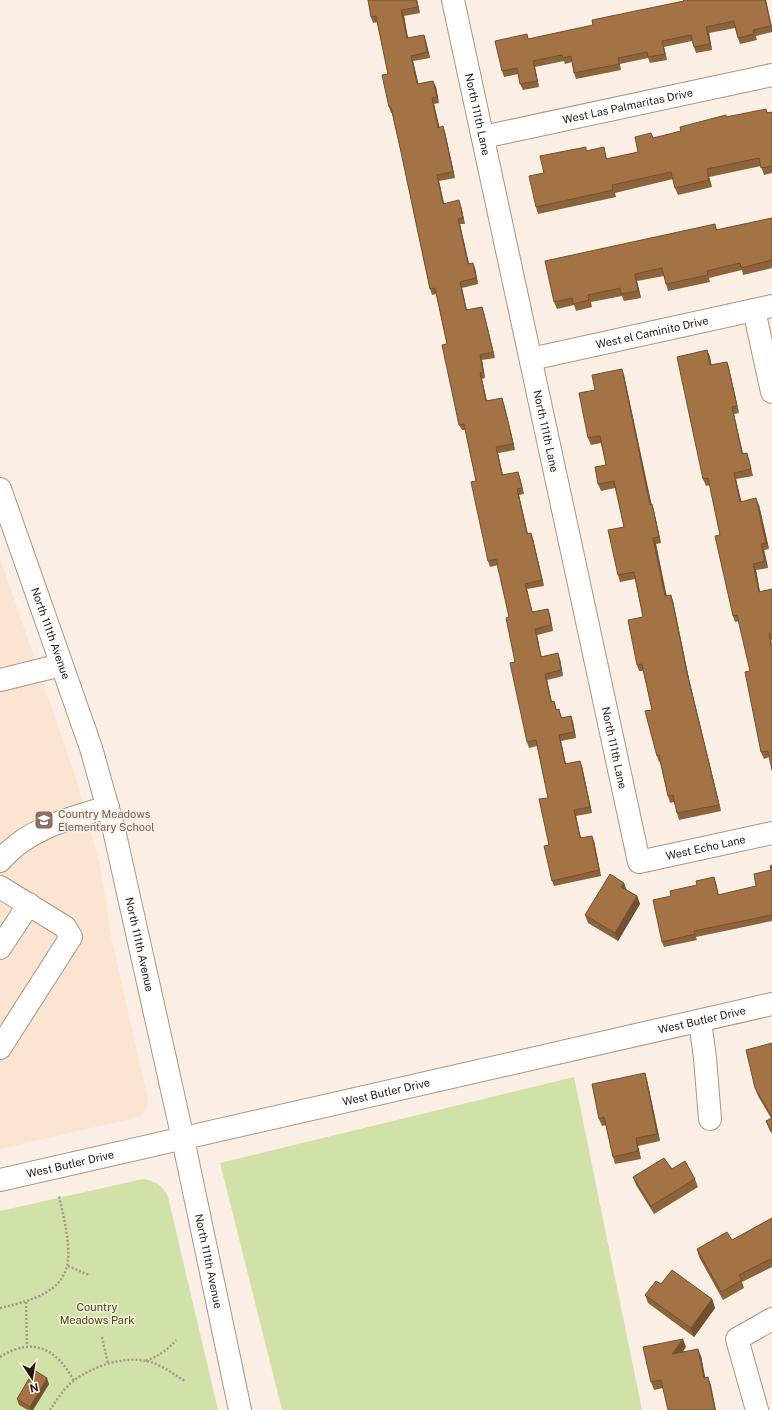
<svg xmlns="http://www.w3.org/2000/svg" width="772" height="1410" font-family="'Public Sans',sans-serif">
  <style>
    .built { fill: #fbe5d2 }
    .green { fill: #d1e2a8 }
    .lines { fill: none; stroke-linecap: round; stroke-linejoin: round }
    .minor-casing { stroke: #af947c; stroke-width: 24 }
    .path { stroke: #a4998f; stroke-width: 2.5; stroke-dasharray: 2 2; stroke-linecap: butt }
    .minor { stroke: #fff; stroke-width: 22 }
    .wall { fill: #8d633b }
    .shaded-wall { fill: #735030 }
    .building { fill: #a47345; stroke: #735030 }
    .labels { text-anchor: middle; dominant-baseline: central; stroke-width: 3; stroke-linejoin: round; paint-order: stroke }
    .street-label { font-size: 11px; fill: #241a11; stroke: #fbefe5 }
    .education-label { font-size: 11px; fill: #785e54; stroke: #fbefe5; text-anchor: start }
    .park-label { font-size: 11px; fill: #3f4e02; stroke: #fbefe5 }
  </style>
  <rect width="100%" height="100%" fill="#fbefe5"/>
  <!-- built -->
  <path class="built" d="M0,558L75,775L100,865L112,941L148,1099L146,1109L140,1117L0,1149Z"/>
  <!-- green -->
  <path class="green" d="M574,1077L642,1410H282L220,1163Z
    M143,1179C155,1181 163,1185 168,1197L218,1410H0V1211Z"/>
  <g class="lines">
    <!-- minor casing -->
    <g class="minor-casing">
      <g id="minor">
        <path id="s1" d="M453,0L639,862L772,833"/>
        <path id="s2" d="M483,137L772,75"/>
        <path d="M754,310L772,392"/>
        <path id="s3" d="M531,359L772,306"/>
        <path id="s4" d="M0,489L91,748L114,830L183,1139L240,1410"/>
        <path d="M0,680L61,665"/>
        <path d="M0,861C28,828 68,819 108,807"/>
        <path d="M0,887L65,927L71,937L0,1048"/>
        <path d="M0,948L29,904"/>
        <path d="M700,1021L705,1058L710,1119"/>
        <path id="s5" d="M0,1180L772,1004"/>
        <path d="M757,1410L737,1339L772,1319"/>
      </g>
    </g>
    <!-- path -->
    <path class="path" d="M68,1266L89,1275
      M26,1302L27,1346
      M0,1308C79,1291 75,1266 59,1196
      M102,1337L108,1364
      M0,1357C33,1336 57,1349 74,1381
      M146,1361C158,1356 168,1350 176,1340
      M50,1410C56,1401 63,1390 71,1383C90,1367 122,1356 147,1361C161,1364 173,1374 185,1381"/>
    <!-- minor -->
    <use href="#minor" class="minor"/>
  </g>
  <!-- wall -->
  <path class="wall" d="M417,0L420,13L404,16L408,38L426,41L430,58L413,61L418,84L433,81L436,87L439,103L434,104L439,127L445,132L455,178L439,181L444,203L461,206L465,224H460L469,263L475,268L478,284L462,288L467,310L482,307L484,313L495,358L482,360L485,378L482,379L487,401L504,404L515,450L498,453L503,475L518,472L520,478L524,494L519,495L528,534L531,533L533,539L544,586L527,589L532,612L548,609L550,615L553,631L537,635L541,657L560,659L563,676L547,680L552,702L554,701L557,710L561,715L562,718L571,716L573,722L576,738L561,741L566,764L582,766L592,813L576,816L581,838L594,841L601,876L554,886L552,881L549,845L548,798L537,746L529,748L527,742L515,662L509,617L498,565L490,567L488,561L476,481L465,430H462L459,425L447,344L436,294L432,295L430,289L401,152L392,113H391L389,107L388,74L377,22L373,23L371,17Z
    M683,0H766L772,27V32L756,36L757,40L740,44L738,38L735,28L709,33L712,50L696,53L692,41L664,47L667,60L650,63L648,58L620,64L621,70L576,79L574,73L572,62L565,64L564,61L535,67L539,87L523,90L520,84L518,74L504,77L502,71L529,39L593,25L684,1Z
    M772,112V173L764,175L761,166L709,177L712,187L678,195L675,188L673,179L615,193L616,197L538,214L536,207L544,173L587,151L604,147L607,159L638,152L653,138L681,131L727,117Z
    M772,218V268L743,275L742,270L709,278L710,282L668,291L666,284L664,276L637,281L641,298L624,301L622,296L591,302L592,307L576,311L574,305L557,309L554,302L715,224L717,230Z
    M707,350L710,357L711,365L727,362L729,368L739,413L734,414L743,453L749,459L753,476L736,479L741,502L759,505L769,549L764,550L768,568L756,570L760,592L772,589V640L771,641L769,757L764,759L761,752L750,671L739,621L735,622L733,616L720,535L710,485L706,486L703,479Z
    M624,375L651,504H652L654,511L661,543L656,544L666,596L673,601L689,679L721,811L679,820L677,813L674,802L670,803L668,796L660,762H659L657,756L652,710L643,671H639L637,665L643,617L635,579L620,582L618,575L624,527L615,488L601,491L598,484L606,465L601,443L591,445L588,438L595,390Z
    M772,865V921L696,937L697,940L664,947L662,942L671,896L697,885L716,883L718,895L756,886L771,870Z
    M626,889L637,896L640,904L618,941L588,923L585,915Z
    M772,1043V1134L769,1129L766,1121L771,1118L758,1096L755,1088Z
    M647,1080L660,1141L638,1146L641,1159L615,1164L613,1157L606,1125L602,1126L599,1119Z
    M672,1169L695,1179L698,1187L654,1214L636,1185L633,1177Z
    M772,1218V1267L742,1282L744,1288L723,1300L699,1257L697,1249L732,1240Z
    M645,1295L712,1299L715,1308L694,1337L648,1303Z
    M686,1347L682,1352L701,1356L705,1378L711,1385L663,1388L654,1390L651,1382Z
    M49,1384L33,1410H28L19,1405L17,1399Z"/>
  <!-- shaded-wall -->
  <path class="shaded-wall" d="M416,0H417L420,13L418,7Z
    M765,0H766L772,29L771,26Z
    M401,10L404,16L409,44L407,38Z
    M706,27L709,33L712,50L710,44Z
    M424,35L426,41L430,58L427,52Z
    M662,41L664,47L667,60L665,54Z
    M411,56L413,61L420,90L417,84Z
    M533,61L535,67L539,87L537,81Z
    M433,81L436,87L439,103L437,97Z
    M432,98L434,104L441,133L438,128Z
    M443,126L445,132L455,178L453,172Z
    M707,169L709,177L712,187L709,180Z
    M437,175L439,181L445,209L443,204Z
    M459,200L461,206L465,224L463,218Z
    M458,219L460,224L470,270L468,264Z
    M473,263L475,268L478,284L476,278Z
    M635,274L637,281L641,298L638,291Z
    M460,282L462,288L468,316L466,310Z
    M482,307L484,313L495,358L493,352Z
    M707,350L710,357L713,372L710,365Z
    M480,355L482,360L485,378L483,372Z
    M727,362L729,368L739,413L737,406Z
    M622,369L624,375L653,511L650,505Z
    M480,373L482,379L488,407L486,401Z
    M502,398L504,404L511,432L515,450L513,444Z
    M732,407L734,414L744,460L742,454Z
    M496,447L498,453L504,481L502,475Z
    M518,472L520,478L524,494L522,488Z
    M734,473L736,479L743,508L740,502Z
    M517,489L519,495L529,540L527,534Z
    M756,498L759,505L769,549L766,543Z
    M652,504L654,511L661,543L659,537Z
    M531,533L533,539L544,586L542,580Z
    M653,538L656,544L668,602L665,596Z
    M761,544L764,550L768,568L765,561Z
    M753,564L756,570L761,598L759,592Z
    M525,584L527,589L534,618L532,612Z
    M671,595L673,601L689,679L721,811L719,805L687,673Z
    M548,609L550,615L553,631L551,625Z
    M535,629L537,635L543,663L541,657Z
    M769,634L772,644V649Z
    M558,653L560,659L563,676L561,670Z
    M545,674L547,680L553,708L551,702Z
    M571,716L573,722L576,738L574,732Z
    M559,735L561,741L567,770L565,764Z
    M580,761L582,766L592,813L590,807Z
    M574,810L576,816L582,844L580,838Z
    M592,836L594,841L601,876L599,870Z
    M714,877L716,883L720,900L718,895Z
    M624,883L627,891L621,887Z
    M637,896L640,904L618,941L615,933Z
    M645,1073L647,1080L660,1141L657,1134Z
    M636,1138L638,1146L641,1159L638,1151Z
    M712,1299L715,1308L694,1337L691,1328Z
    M683,1339L686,1347L675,1362L672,1354Z
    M698,1349L701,1356L707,1386L704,1378Z
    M708,1377L711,1385L716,1410H715Z
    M47,1378L49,1384L33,1410H31L30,1407Z"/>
  <!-- building -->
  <path class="building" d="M368,0H416L418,7L401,10L407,38L424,35L427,52L411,56L417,84L433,81L437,97L432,98L438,128L443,126L453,172L437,175L443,204L459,200L463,218L458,219L468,264L473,263L476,278L460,282L466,310L482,307L489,335L493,352L480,355L483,372L480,373L486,401L502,398L509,426L513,444L496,447L502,475L518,472L522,488L517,489L527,534L531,533L542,580L525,584L532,612L548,609L551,625L535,629L541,657L558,653L561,670L545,674L551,702L554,701L556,710L559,709L561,718L571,716L574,732L559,735L565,764L580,761L590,807L574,810L580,838L592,836L599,870L552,881L544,846L549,845L539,799L548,798L536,740L527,742L510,663L515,662L506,618L509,617L496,559L488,561L471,482L476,481L464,424L459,425L442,345L447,344L435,288L430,289L401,152L391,107H389L382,75L388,74L376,16L371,17Z
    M683,0H765L771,26L753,30L754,34L738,38L734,21L706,27L710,44L694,47L691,35L662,41L665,54L648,57L647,52L618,58L619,64L574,73L571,56L563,58L562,55L533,61L537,81L520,84L517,68L502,71L495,41L527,34L528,39L593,25L592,20L684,1Z
    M766,109L767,113L772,112V166L761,168L759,158L707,169L709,180L675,188L671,172L612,185L613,190L536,207L529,176L544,173L540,156L586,147V151L604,147L606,159L638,152L635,137L651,133L653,138L681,131L680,127L726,115V117Z
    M772,218V260L741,268L740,263L707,271L708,275L666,284L662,268L635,274L638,291L621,294L620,288L588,295L589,300L573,304L572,298L554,302L545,261L715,224L716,230Z
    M707,350L710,365L727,362L737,406L732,407L742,454L747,453L751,469L734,473L740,502L756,498L766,543L761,544L765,561L753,564L759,592L772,589V633L769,634L772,649V770L768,751L761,752L745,672L750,671L737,615L733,616L715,536L720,535L708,478L703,479L677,357Z
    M622,369L650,505L652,504L659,537L653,538L665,596L671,595L687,673L719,805L677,813L673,795L668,796L659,755L657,756L645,711L652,710L642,664L637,665L628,620L643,617L634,572L618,575L608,530L624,527L614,481L598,484L595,467L606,465L600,436L588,438L579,393L595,390L592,375Z
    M772,865V915L694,931L695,934L662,942L653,900L671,896L670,891L697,885L696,881L714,877L718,895L756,886L754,874L771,870L770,866Z
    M610,874L624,883L621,887L637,896L615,933L585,915Z
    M772,1043V1117L755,1088L746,1050Z
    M645,1073L657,1134L636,1138L638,1151L613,1157L604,1117L599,1119L592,1084Z
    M772,1118V1132L766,1121Z
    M664,1158L672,1169L685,1161L695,1179L651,1206L633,1177Z
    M772,1218V1262L770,1259L739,1275L742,1280L721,1292L697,1249L727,1232L732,1240Z
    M672,1270L712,1299L691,1328L645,1295L656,1281L661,1284Z
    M683,1339L672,1354L698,1349L704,1378L708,1377L715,1410H668L661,1380L651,1382L643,1347Z
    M34,1370L47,1378L30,1407L17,1399Z"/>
  <!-- icons -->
  <defs>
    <g id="school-square" transform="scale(1)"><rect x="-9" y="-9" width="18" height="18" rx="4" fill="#8d6e63" stroke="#fbefe5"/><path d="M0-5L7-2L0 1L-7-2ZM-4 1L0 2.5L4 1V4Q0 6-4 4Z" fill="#fff"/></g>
  </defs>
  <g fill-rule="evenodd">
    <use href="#school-square" x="44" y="820"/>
  </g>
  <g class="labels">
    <!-- street labels -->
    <g class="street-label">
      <text stroke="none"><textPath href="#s2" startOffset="148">West Las Palmaritas Drive</textPath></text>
      <text stroke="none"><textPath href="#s1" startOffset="117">North 111th Lane</textPath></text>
      <text stroke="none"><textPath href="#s3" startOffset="124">West el Caminito Drive</textPath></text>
      <text stroke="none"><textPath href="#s1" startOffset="441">North 111th Lane</textPath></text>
      <text stroke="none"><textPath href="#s4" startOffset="153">North 111th Avenue</textPath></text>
      <text stroke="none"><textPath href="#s1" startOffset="765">North 111th Lane</textPath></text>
      <text stroke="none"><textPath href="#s1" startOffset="950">West Echo Lane</textPath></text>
      <text stroke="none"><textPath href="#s4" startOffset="477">North 111th Avenue</textPath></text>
      <text stroke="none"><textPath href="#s5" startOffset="720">West Butler Drive</textPath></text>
      <text stroke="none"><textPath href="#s5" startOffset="396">West Butler Drive</textPath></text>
      <text stroke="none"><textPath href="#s5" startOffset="72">West Butler Drive</textPath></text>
      <text stroke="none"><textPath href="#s4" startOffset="801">North 111th Avenue</textPath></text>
    </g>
    <!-- education labels -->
    <g class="education-label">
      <text x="58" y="814">Country Meadows<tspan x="58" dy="13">Elementary School</tspan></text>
    </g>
    <!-- park labels -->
    <g class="park-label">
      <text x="97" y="1307">Country<tspan x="97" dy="13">Meadows Park</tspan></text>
    </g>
  </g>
  <!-- north arrow -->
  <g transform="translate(32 1378) rotate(168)" stroke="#fbefe5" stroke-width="3" paint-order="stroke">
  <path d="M0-3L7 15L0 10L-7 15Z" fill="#241a11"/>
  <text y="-6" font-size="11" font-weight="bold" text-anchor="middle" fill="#241a11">N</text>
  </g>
</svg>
